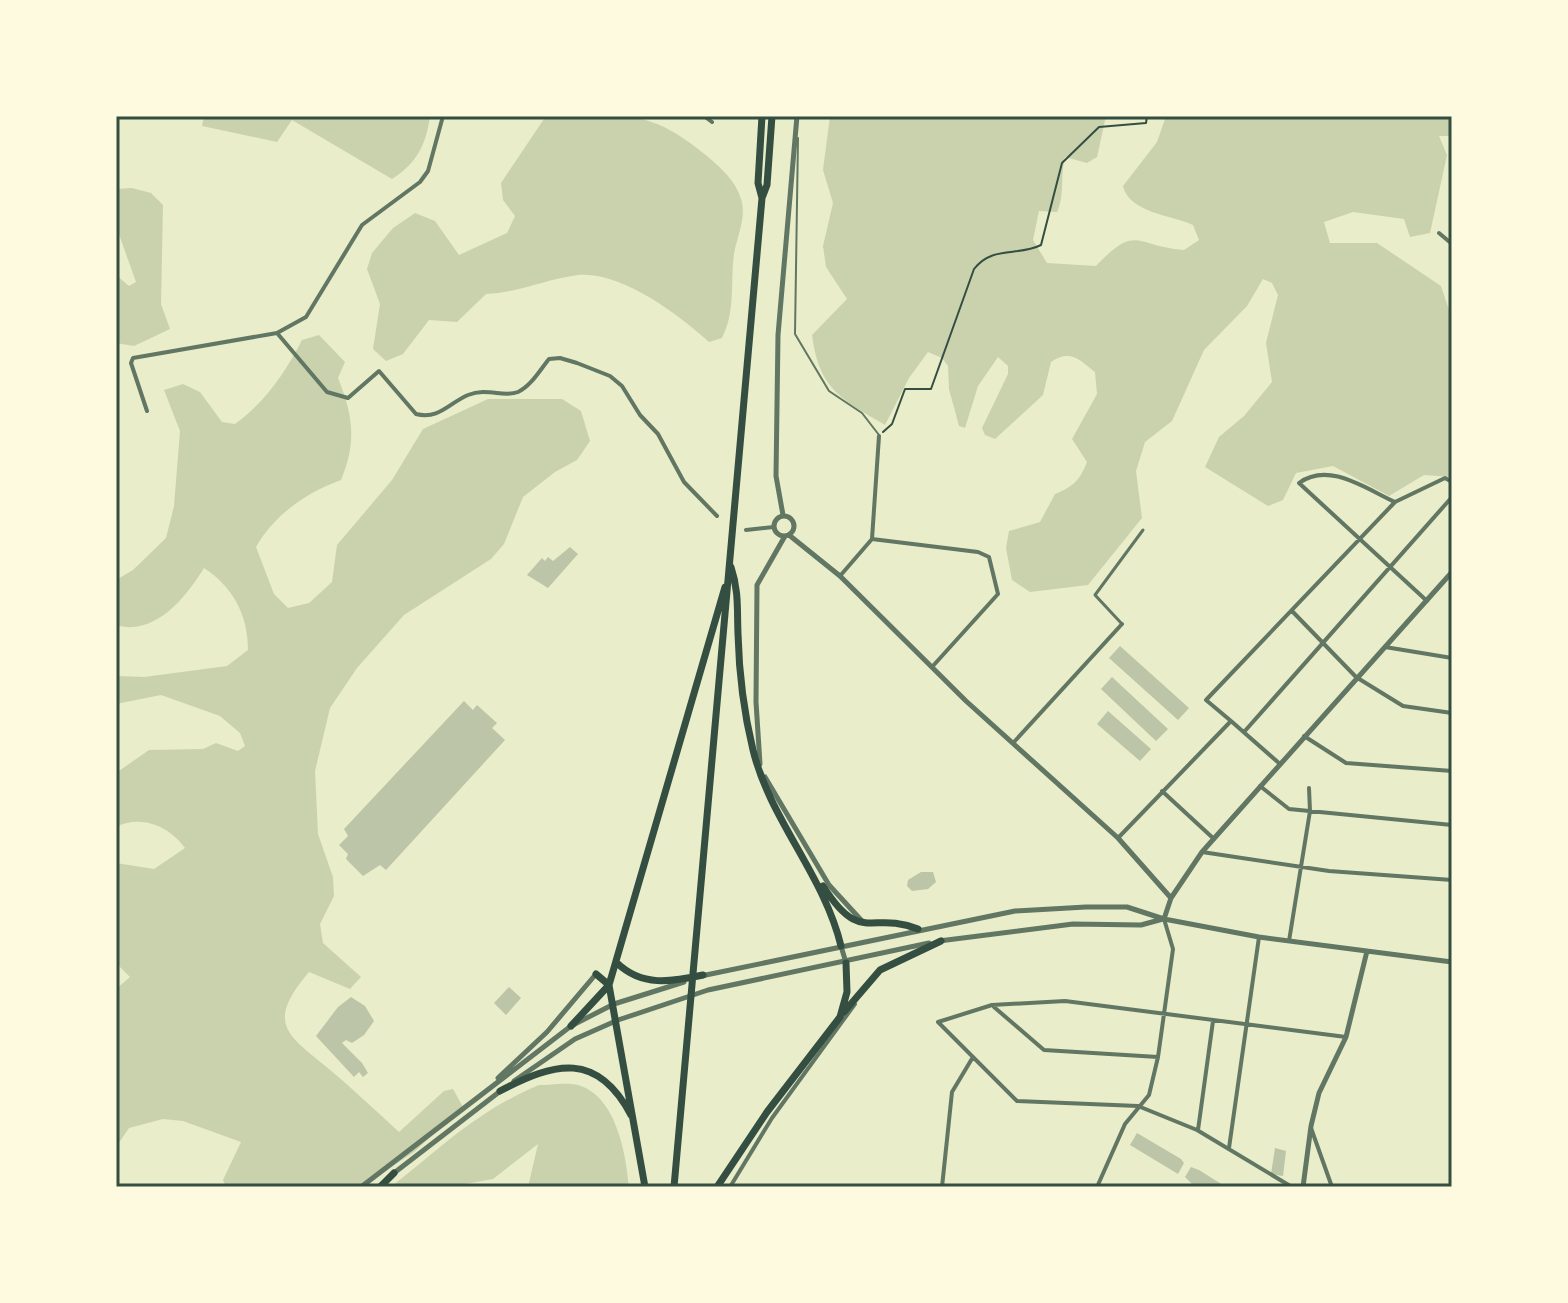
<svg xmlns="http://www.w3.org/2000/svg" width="1568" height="1303" font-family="'Source Serif 4',serif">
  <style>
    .green { fill: #cad2ad }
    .building { fill: #bcc5a7 }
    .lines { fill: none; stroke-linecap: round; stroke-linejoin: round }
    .path { stroke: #344e41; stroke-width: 2 }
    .service { stroke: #617663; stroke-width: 2 }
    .pedestrian { stroke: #617663; stroke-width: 3 }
    .minor { stroke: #617663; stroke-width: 4 }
    .tertiary { stroke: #617663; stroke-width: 5 }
    .primary { stroke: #344e41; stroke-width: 7 }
    .trunk { stroke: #344e41; stroke-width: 7 }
    .neatline { fill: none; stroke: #344e41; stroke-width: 3 }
  </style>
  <rect width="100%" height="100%" fill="#e9edc9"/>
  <!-- green -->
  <path class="green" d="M204,116H430C426,145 417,163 392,179L292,120L277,142L202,126Z
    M546,116C622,116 645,105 707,156C721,168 736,181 741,199C747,217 737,236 734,254C730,284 736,310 722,338L709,342C678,314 621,271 578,275C546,279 518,293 486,294L457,322L429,320L403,354L386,361L373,349L380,304L367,269L372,253L393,228L415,213L435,221L459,255L507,233L515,216L503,200L501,183Z
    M830,116H1106L1097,157L1087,163L1065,157C1060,176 1065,196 1057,212L1039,211L1033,240L1047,263L1096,266C1137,223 1134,246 1184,250L1199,240L1193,225C1172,215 1129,213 1123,186L1157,142L1166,116H1452V136H1439L1447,155L1430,233L1410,237L1404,219L1353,212L1324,222L1330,243H1377L1441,286L1452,319V477L1424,475L1389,496L1333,466L1296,473L1283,500L1268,506L1205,467L1219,437L1244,416L1272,382L1266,343L1278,295L1272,283L1263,279L1247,306L1204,350L1172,421L1145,442L1136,471L1142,518L1088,585L1030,592L1012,580L1006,548L1009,531L1040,522L1055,494C1073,487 1080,480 1087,462L1072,439L1097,394L1095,372C1079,359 1070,349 1051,362L1043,395L995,439L985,435L982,428L1008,374V366L998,357L978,386L965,428L959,426L949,389L948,366L942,358L928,352L909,378L885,425C842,399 819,390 812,335L847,299L826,267L823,246L833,203L823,170Z
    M132,188L151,193L163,205L161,304L170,329L134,346L116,343V275L129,286L136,282L116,226V189Z
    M319,335L345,362L338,378C353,415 357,442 341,480C307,492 274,515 256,547L274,594L288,608L309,603L332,582L337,545L392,480L423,429L488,399H562L581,411L590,441L577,460L555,472L523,497L504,544L491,559L404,615L357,668L330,708L315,771L318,834L333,877L334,896L320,924L323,943L361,977L350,989L309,972C265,1024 287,1034 329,1069C353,1089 376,1111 399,1132L444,1091L453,1089L463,1107L414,1152L361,1187H226L223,1180L241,1142L183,1121L163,1119L129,1128L116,1147V989L130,977L116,963V863L154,869L185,848C170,827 142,814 116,827V773L149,750L203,749L216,743L238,751L245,746L240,733L220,716L161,695L116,704V676L144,677L227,666L248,650C248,615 233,587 204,568C187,596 155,637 116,625V580L133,570L166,538L174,506L180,431L164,390L183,384L200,392L222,422L235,424C266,401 285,373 302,340Z
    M539,1085C550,1085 567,1082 578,1085C616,1096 626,1153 629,1187H528L538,1144L493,1179L448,1187H391C443,1146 477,1111 539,1085Z"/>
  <!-- building -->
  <path class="building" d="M570,547L578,554L548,588L527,575L542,558L545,561L548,557L553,561Z
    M1120,646L1189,708L1178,720L1109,658Z
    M1112,677L1168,729L1156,741L1101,689Z
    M464,701L473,710L477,705L497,723L492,728L505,740L386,870L380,865L363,876L346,859L348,854L339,845L348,836L344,829Z
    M1108,711L1151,749L1140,761L1097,724Z
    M921,872H933L936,882L928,889L912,891L907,886L908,880Z
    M509,987L521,998L506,1015L494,1003Z
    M351,997L365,1006L374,1021L364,1035L352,1043L346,1040L342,1043L362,1063L368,1073L363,1077L359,1072L354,1077L316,1036L338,1007Z
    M1137,1133L1181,1159L1184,1163L1178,1174L1130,1145Z
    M1275,1148L1286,1151L1283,1176L1271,1174Z
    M1191,1167L1199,1170L1226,1187L1193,1185L1185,1177Z"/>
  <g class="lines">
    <!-- path -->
    <path class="path" d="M883,432L892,424L905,389H931L974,269C993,245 1017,257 1041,245L1062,163L1099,127L1146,123L1147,116"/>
    <!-- service -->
    <path class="service" d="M798,138L795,334L829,391L862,413L879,435"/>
    <!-- pedestrian -->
    <path class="pedestrian" d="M1122,624L1095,595L1143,530"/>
    <!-- minor -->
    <path class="minor" d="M704,116L712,122
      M1439,233L1452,244
      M277,333L327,392L348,398L379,371L416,414C439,420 449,403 468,395C487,387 504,398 518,392C531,386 540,370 549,359L560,358L577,363L610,376L622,386L640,415L658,434L684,482L717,516
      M147,411L131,363L133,358L277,333L306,317L362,225L420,182L428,171L443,116
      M1395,502C1366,489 1329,461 1299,483L1427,601
      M746,530L774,527
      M872,539L978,552L989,557L998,594L932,667
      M840,576L872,539L879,436
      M1292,611L1356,677L1403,706L1452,713
      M1385,647L1452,658
      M1231,721L1280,764
      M1244,732L1452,497
      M1304,736L1346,763L1452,771
      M1014,742L1122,624
      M1260,786L1289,809L1452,825
      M1162,791L1214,839
      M1118,838L1231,721L1206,700L1395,502L1445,478L1452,482
      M1202,852L1329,871L1452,880
      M1289,941L1310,811L1309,788
      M994,1007L1044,1050L1158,1057
      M1311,1128L1332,1187
      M1198,1130L1213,1021
      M1229,1148L1259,937
      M730,1187L772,1118L855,1004
      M942,1187L952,1092L973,1057
      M1097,1187L1125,1124L1149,1095L1158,1057L1173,949L1164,919
      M1292,1187L1197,1130L1138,1106L1017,1101L938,1022L992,1005L1065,1001L1346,1037"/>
    <!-- tertiary -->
    <path class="tertiary" d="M783,515L776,476L778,335L797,116
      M774 526a10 10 0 1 1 20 0a10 10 0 1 1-20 0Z
      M789,535L840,576L966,701L1118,838L1171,898L1164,919
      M760,764L756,702L757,585L785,536
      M765,777L829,885L862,921
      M1171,898L1202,852L1452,572
      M939,941L1073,924L1141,925L1163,919
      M841,946L846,963
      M701,976L1015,911L1086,907H1127L1164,919L1259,937L1452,962
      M498,1078L547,1032L596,974
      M514,1081L575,1039L618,1020L708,990L929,943
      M394,1173L503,1089
      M361,1187L571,1026L614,1004L684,982
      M1303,1187L1311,1126L1319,1093L1346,1037L1367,951"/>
    <!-- primary -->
    <path class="primary" d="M762,116L758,183L762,198L767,185L772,116
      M731,567C739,591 737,610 738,634C739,672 744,713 753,750C770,820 824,875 841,946
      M823,886C861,946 871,910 918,929
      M617,963C642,987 671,982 703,975
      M844,1012L880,970L941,941
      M571,1026L609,985L596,974
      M500,1091C555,1062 597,1051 631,1115
      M645,1187L609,985L725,587
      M674,1187L762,198
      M717,1187L767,1112L840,1017L847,992L846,963"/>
    <!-- trunk -->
    <path class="trunk" d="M380,1187L394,1173"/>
  </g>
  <!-- border -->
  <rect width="1568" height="1303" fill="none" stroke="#fefae0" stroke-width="236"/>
  <rect x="118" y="118" width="1332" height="1067" class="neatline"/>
</svg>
